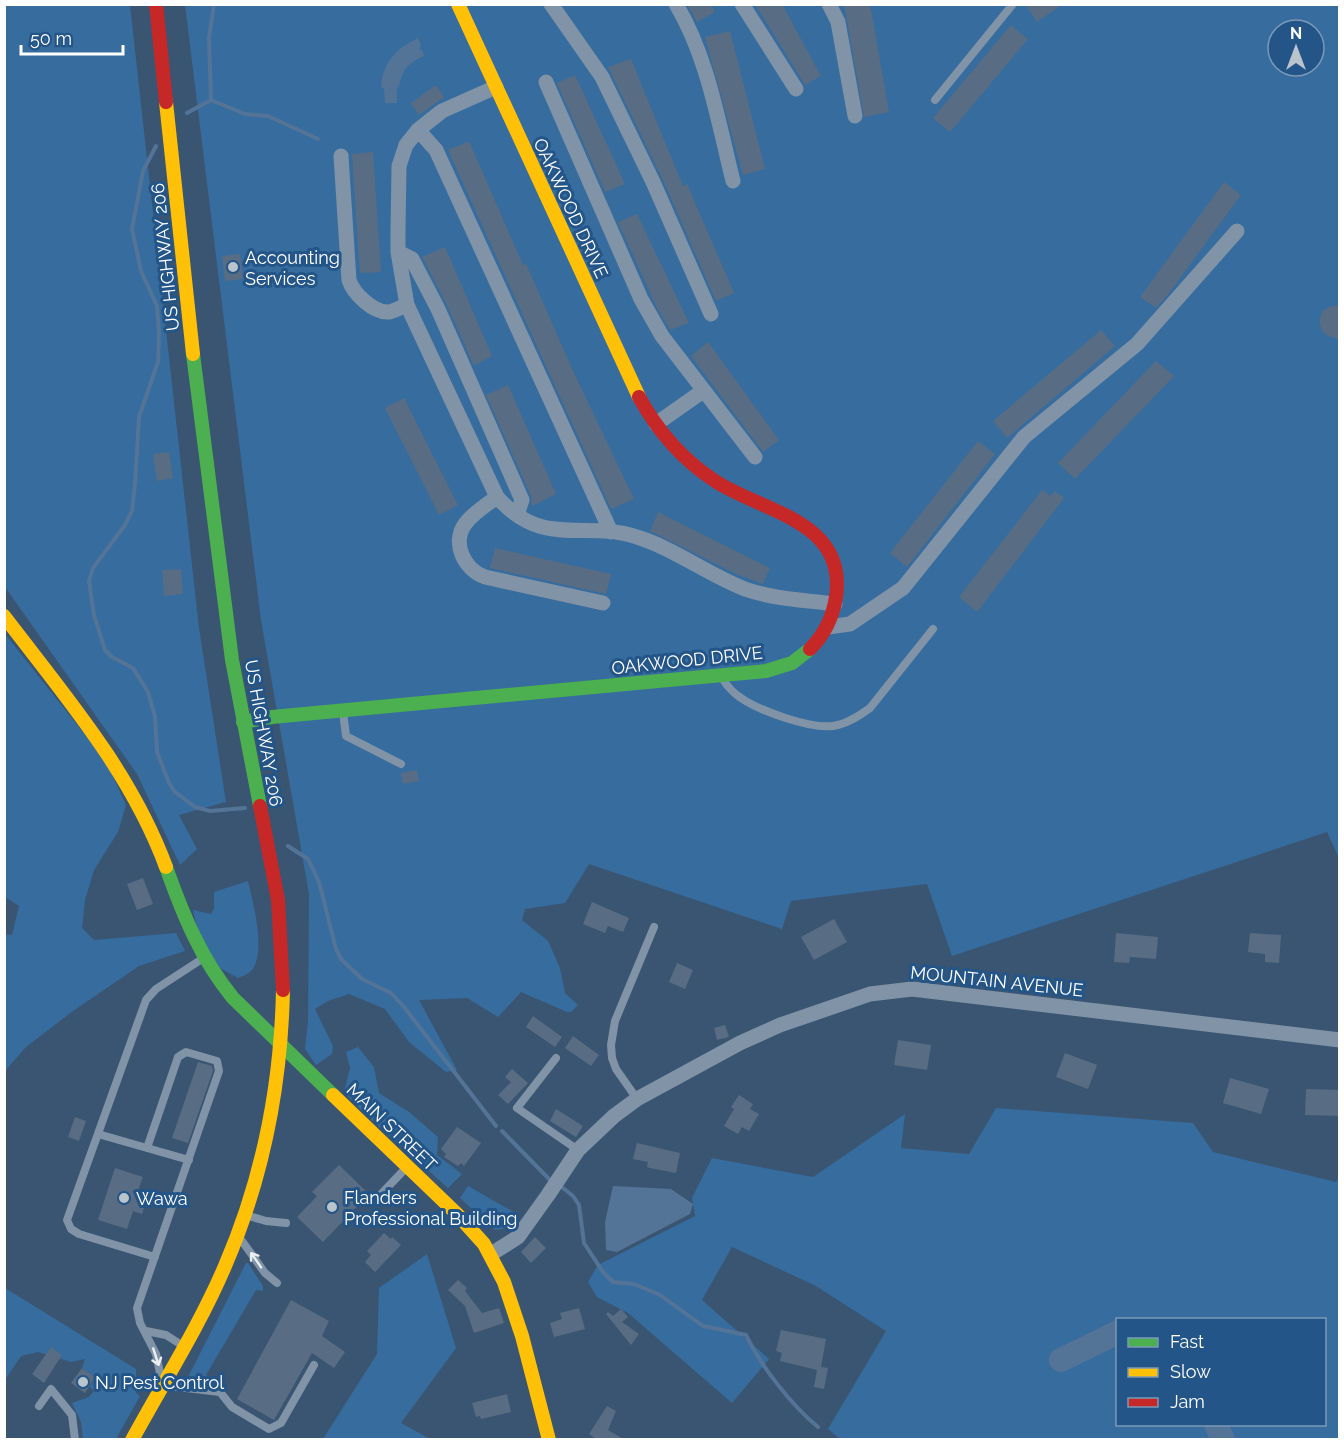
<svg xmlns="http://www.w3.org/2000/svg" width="1344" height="1444" font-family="Raleway,sans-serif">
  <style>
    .green { fill: #376c9e; fill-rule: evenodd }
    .water { fill: #537497 }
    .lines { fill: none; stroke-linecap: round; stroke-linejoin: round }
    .stream { stroke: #537497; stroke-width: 4 }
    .river { stroke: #537497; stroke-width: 24 }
    .building { fill: #586d83 }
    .lane { stroke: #8193a7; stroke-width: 8 }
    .street { stroke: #8193a7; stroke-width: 15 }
    .fast { stroke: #4caf50; stroke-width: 14 }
    .slow { stroke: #ffc107; stroke-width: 14 }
    .jam { stroke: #c62828; stroke-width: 14 }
    .oneway { stroke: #eceff2 }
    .poi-dot { fill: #bac4cd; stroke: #235588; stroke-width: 2 }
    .labels { text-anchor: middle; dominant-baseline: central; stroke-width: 6; stroke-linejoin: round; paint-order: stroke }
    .street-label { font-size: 18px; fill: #fff; stroke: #235588 }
    .poi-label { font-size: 18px; fill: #fff; stroke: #235588; text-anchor: start }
  </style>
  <rect width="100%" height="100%" fill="#3a5571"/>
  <!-- green -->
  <path class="green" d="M4,5H130L199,628L226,802L179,815L197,849L180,865L137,774L5,587Z
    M185,5H1339V858L1327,832L952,956L927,884L791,901L782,929L589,864L565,903L525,909L522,920L548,941L560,968L565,993L578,1005L571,1012H567L521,992L498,1017L467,998L419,1000L457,1070L446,1072L409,1042L385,1009L349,994L328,1001L315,1009L333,1046L332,1054L316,1065L305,1049L308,1021L309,894L261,620ZM1278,30H1314V66H1278Z
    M5,634L106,761L126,805L118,832L94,870L85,900L82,928L94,940L176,933L185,951L139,966L73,1011L26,1047L5,1071L4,934L12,935L19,906L5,897Z
    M248,881C253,902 267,954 251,971C249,974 242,976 238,978L220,968L199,936L193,910L211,914L214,908V892Z
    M358,1047L374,1067L379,1093L409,1112L438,1137L437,1155L462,1174L448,1188L364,1113L344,1092L350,1068L346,1052Z
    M996,1108L1193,1123L1213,1152L1336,1182L1339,1178V1439H840L828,1429L886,1331L816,1286L732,1247L702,1300L769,1359L732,1403L628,1313L597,1297L588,1282L598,1265L695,1216L692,1198L712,1158L813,1177L905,1114L901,1148L969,1154ZM1118,1320H1324V1424H1118Z
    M468,1186L519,1215L515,1227L495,1230L460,1198Z
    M427,1254L456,1348L401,1423L430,1439H323L377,1354L379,1288Z
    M246,1263H248L263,1286V1291L256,1290L206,1375L215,1382L186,1381Z
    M5,1288L136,1369V1393L140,1396L116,1439H83L81,1422L72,1403L89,1397L94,1391L90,1387L95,1377L82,1368L85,1359L71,1362L38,1352L21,1356L5,1380Z"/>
  <!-- water -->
  <path class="water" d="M418,38L421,45L419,49L422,50L424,56C409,62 402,70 399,86L397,88V103H385L384,89L381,87C383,61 397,48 418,38Z
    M613,1186L671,1189L693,1204L690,1214L617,1252L606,1250L605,1222Z"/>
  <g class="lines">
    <!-- stream -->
    <path class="stream" d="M211,100L209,38L214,4
      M187,113L211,100L245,114L268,116L318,139
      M156,146L143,171L132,229L141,271L157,306L159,333L158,362L139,417L135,484L132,511L125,525L93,568L89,581L94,615L105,650L112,657L133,668L148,692L155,717L157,752L169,783L175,792L195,807L210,811L245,808
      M288,846L308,859L319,882L336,949L341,959L362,979L391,993L404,1007L496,1126
      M502,1131L549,1179
      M563,1188L573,1196L579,1205L584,1243L603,1272L613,1282L634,1284L660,1295L703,1326L746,1335C761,1366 791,1405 818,1427"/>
    <!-- river -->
    <path class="river" d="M1061,1360L1118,1332
      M1216,1424L1223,1440"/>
  </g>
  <!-- building -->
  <path class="building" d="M687,4H710L715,12L697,22Z
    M755,4H782L821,76L805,85Z
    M844,4H870L889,112L864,117Z
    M1025,4H1063L1037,22Z
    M1011,25L1028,39L950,132L933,118Z
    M730,31L765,169L743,175L705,37Z
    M631,59L683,186L687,184L734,293L716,301L662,178L608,67Z
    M575,75L625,184L605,192L557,83Z
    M436,85L444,97L419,115L411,103Z
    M469,141L523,265L526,264L574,373L634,499L611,509L448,150Z
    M373,152L381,272L360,273L352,154Z
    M1224,182L1241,195L1170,292L1156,308L1140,297Z
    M637,214L689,323L670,330L657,308L618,222Z
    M445,247L492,356L474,366L447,305L422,257Z
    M240,254L243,279L225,281L222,256Z
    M1340,305V339L1328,336L1322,331L1320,324V317L1323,311L1329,307Z
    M1101,330L1115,346L1007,438L993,421Z
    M708,342L779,440L763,452L691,356Z
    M1156,361L1174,376L1075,479L1058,463Z
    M508,385L556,494L532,506L531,496L486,395Z
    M404,398L458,505L439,515L385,408Z
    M978,441L995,454L907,567L890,553Z
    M169,452L173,478L157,481L153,454Z
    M1042,490L1050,496L1055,491L1064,498L977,612L959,597Z
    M658,512L770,568L763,584L736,574L650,531Z
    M495,548L611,574L606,594L490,568Z
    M181,569L183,594L164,596L162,570Z
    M417,770L419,781L403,784L401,773Z
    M143,878L153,904L137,910L127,884Z
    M592,902L629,918L623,932L608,926L605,933L583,924Z
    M834,919L847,942L814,960L801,937Z
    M1116,933L1158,937L1156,959L1130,957L1129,963L1114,962Z
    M1250,933L1281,935L1279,963L1265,962V954L1248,952Z
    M677,963L693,970L685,989L669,982Z
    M533,1016L562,1037L555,1047L526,1027Z
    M725,1025L729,1037L717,1040L714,1028Z
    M573,1036L599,1055L591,1066L565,1048Z
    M898,1040L931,1045L927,1070L894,1065Z
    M1065,1053L1097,1065L1088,1089L1056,1077Z
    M198,1062L212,1066L213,1071L188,1143L172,1138Z
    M512,1069L528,1083L508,1104L498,1095L511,1082L505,1077Z
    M1230,1078L1269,1089L1261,1114L1223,1103Z
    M1306,1089L1340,1090V1116L1305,1115Z
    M739,1095L753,1104L750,1109L759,1114L749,1131L742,1127L738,1134L724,1126L734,1109L731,1107Z
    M556,1109L583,1126L576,1137L550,1121Z
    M75,1117L86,1121L79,1141L68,1137Z
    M457,1127L481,1143L464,1166L461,1163L458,1166L444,1157L446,1154L441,1149Z
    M637,1143L680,1153L676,1173L650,1168L647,1167L648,1162L633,1159Z
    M339,1165L369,1194L323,1242L297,1217L317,1196L312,1192Z
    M115,1168L143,1177L136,1196L147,1199L142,1214L133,1211L127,1229L98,1220Z
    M384,1233L391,1239L392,1237L401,1245L375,1272L365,1262L371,1255L367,1251Z
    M535,1237L546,1248L531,1263L521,1252Z
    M458,1280L467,1288L465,1291L482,1313L499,1308L504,1323L474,1333L465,1306L448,1290Z
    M291,1300L329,1321L322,1336L345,1352L334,1368L312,1353L274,1420L237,1399Z
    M579,1308L585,1329L554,1337L550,1323L562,1319L560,1313Z
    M621,1309L628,1317L622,1322L639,1334L631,1345L606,1314L608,1312L613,1316Z
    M781,1330L826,1339L821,1367L828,1368L824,1389L814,1387L817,1370L780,1361L782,1353L776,1351Z
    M51,1347L62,1355L44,1383L32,1374Z
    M82,1368L95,1377L85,1393L71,1383Z
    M507,1394L511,1412L481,1419L480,1416L476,1417L472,1403Z
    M607,1406L616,1411L608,1430L625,1440H598L589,1434Z"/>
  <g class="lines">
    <!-- lane -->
    <path class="lane" d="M935,100L1013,4
      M722,678C727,686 733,693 741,698C760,711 810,729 833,726C847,724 859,716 870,708L933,629
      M343,712L346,736L401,764
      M556,1058L517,1108L578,1150
      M637,1099L616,1069L612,1058L611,1045L615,1021L654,927
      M98,1134L189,1160
      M147,1148L178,1057L186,1052L217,1061L219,1071L137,1308L140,1323L156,1354L160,1373
      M382,1193L406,1168
      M249,1216L266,1221L286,1223
      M242,1241L265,1273L277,1283
      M155,1257L79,1234L71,1229L67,1220L146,1000L156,989L202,959
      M146,1331L166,1335L180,1344
      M169,1386L220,1392L232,1407L269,1429L281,1423L314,1365
      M39,1406L51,1389L72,1415L75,1440"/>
    <!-- street -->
    <path class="street" d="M551,4L602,77L653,182L711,314
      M676,4C708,58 718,121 733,181
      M742,4L796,89
      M829,4L838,22L855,116
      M546,82L641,299L662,336L755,457
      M496,87L442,111L418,130L406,145L399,166L398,231V252L407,305L497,497C544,550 584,519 637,537C673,548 709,575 745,589C773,599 805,600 835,604
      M418,130L436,150L611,532
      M341,156L349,280C353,293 373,313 389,312C395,311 401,307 407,305
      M398,252L412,259L438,309L522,500L517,515
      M656,424L703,391
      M497,497C486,505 473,513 465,524C451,544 465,570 485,577L603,603
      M828,627L850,624L903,588L1024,437L1137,344L1237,231
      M491,1254L518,1237L548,1195L578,1150L614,1116L637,1099L740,1043L780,1025L870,994L912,989L1340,1040"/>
    <!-- fast -->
    <path class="fast" d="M193,354L232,660L260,806
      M243,722L272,717L766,671L792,663L810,649
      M166,867C183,915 201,959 233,998L333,1095"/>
    <!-- slow -->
    <path class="slow" d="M458,4L639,397
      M166,102L193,354
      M4,616C65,696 131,772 166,867
      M333,1095L457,1214L484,1244L504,1282L522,1336L549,1440
      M132,1440C163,1383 199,1327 225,1266C263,1178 281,1086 283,990"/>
    <!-- jam -->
    <path class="jam" d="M156,4L166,102
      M639,397C657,430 683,460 715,481C762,512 847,520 836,597C833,616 824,635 810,649
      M260,806L278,900L283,990"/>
  </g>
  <!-- one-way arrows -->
  <defs><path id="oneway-shaft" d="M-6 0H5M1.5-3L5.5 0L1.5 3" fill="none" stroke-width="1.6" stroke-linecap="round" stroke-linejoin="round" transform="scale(1.5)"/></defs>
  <g class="oneway">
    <use href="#oneway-shaft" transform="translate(256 1260) rotate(-125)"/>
    <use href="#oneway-shaft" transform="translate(156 1357) rotate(72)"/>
  </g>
  <!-- markers -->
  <g class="poi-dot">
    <circle cx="233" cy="267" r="6"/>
    <circle cx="124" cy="1198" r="6"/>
    <circle cx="332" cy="1207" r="6"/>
    <circle cx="83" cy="1382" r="6"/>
  </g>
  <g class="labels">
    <!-- street labels -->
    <g class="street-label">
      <text transform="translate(571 208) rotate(65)">OAKWOOD DRIVE</text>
      <text transform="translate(165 257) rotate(-96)">US HIGHWAY 206</text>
      <text transform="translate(687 660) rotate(-6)">OAKWOOD DRIVE</text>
      <text transform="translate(264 733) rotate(80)">US HIGHWAY 206</text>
      <text transform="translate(997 981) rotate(6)">MOUNTAIN AVENUE</text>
      <text transform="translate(392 1127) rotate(44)">MAIN STREET</text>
    </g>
    <!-- poi labels -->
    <g class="poi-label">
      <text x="245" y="257">Accounting<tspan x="245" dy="21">Services</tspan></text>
      <text x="344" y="1197">Flanders<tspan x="344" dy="21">Professional Building</tspan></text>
      <text x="136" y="1198">Wawa</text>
      <text x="95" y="1382">NJ Pest Control</text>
    </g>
  </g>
  <!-- border -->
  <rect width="1344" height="1444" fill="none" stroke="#ffffff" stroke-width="12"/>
  <!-- legend -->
  <rect x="1116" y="1318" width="210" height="108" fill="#235588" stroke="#7b99b8" stroke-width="1.5"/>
  <rect x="1128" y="1338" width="30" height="9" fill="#4caf50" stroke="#7b99b8" stroke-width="1.5"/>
  <text x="1170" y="1348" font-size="18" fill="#ffffff">Fast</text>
  <rect x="1128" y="1368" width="30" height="9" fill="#ffc107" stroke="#7b99b8" stroke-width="1.5"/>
  <text x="1170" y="1378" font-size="18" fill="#ffffff">Slow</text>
  <rect x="1128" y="1398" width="30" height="9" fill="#c62828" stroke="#7b99b8" stroke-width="1.5"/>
  <text x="1170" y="1408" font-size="18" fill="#ffffff">Jam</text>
  <!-- north arrow -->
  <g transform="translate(1296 48)"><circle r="28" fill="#235588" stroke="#7b99b8" stroke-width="1.5"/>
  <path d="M0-4.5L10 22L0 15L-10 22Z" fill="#bac4cd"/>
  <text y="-9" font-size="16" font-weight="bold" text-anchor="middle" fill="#ffffff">N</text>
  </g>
  <!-- scale -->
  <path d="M21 45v9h102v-9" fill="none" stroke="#ffffff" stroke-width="3"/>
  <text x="30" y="45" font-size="18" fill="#ffffff" stroke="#235588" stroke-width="4.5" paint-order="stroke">50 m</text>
</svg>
